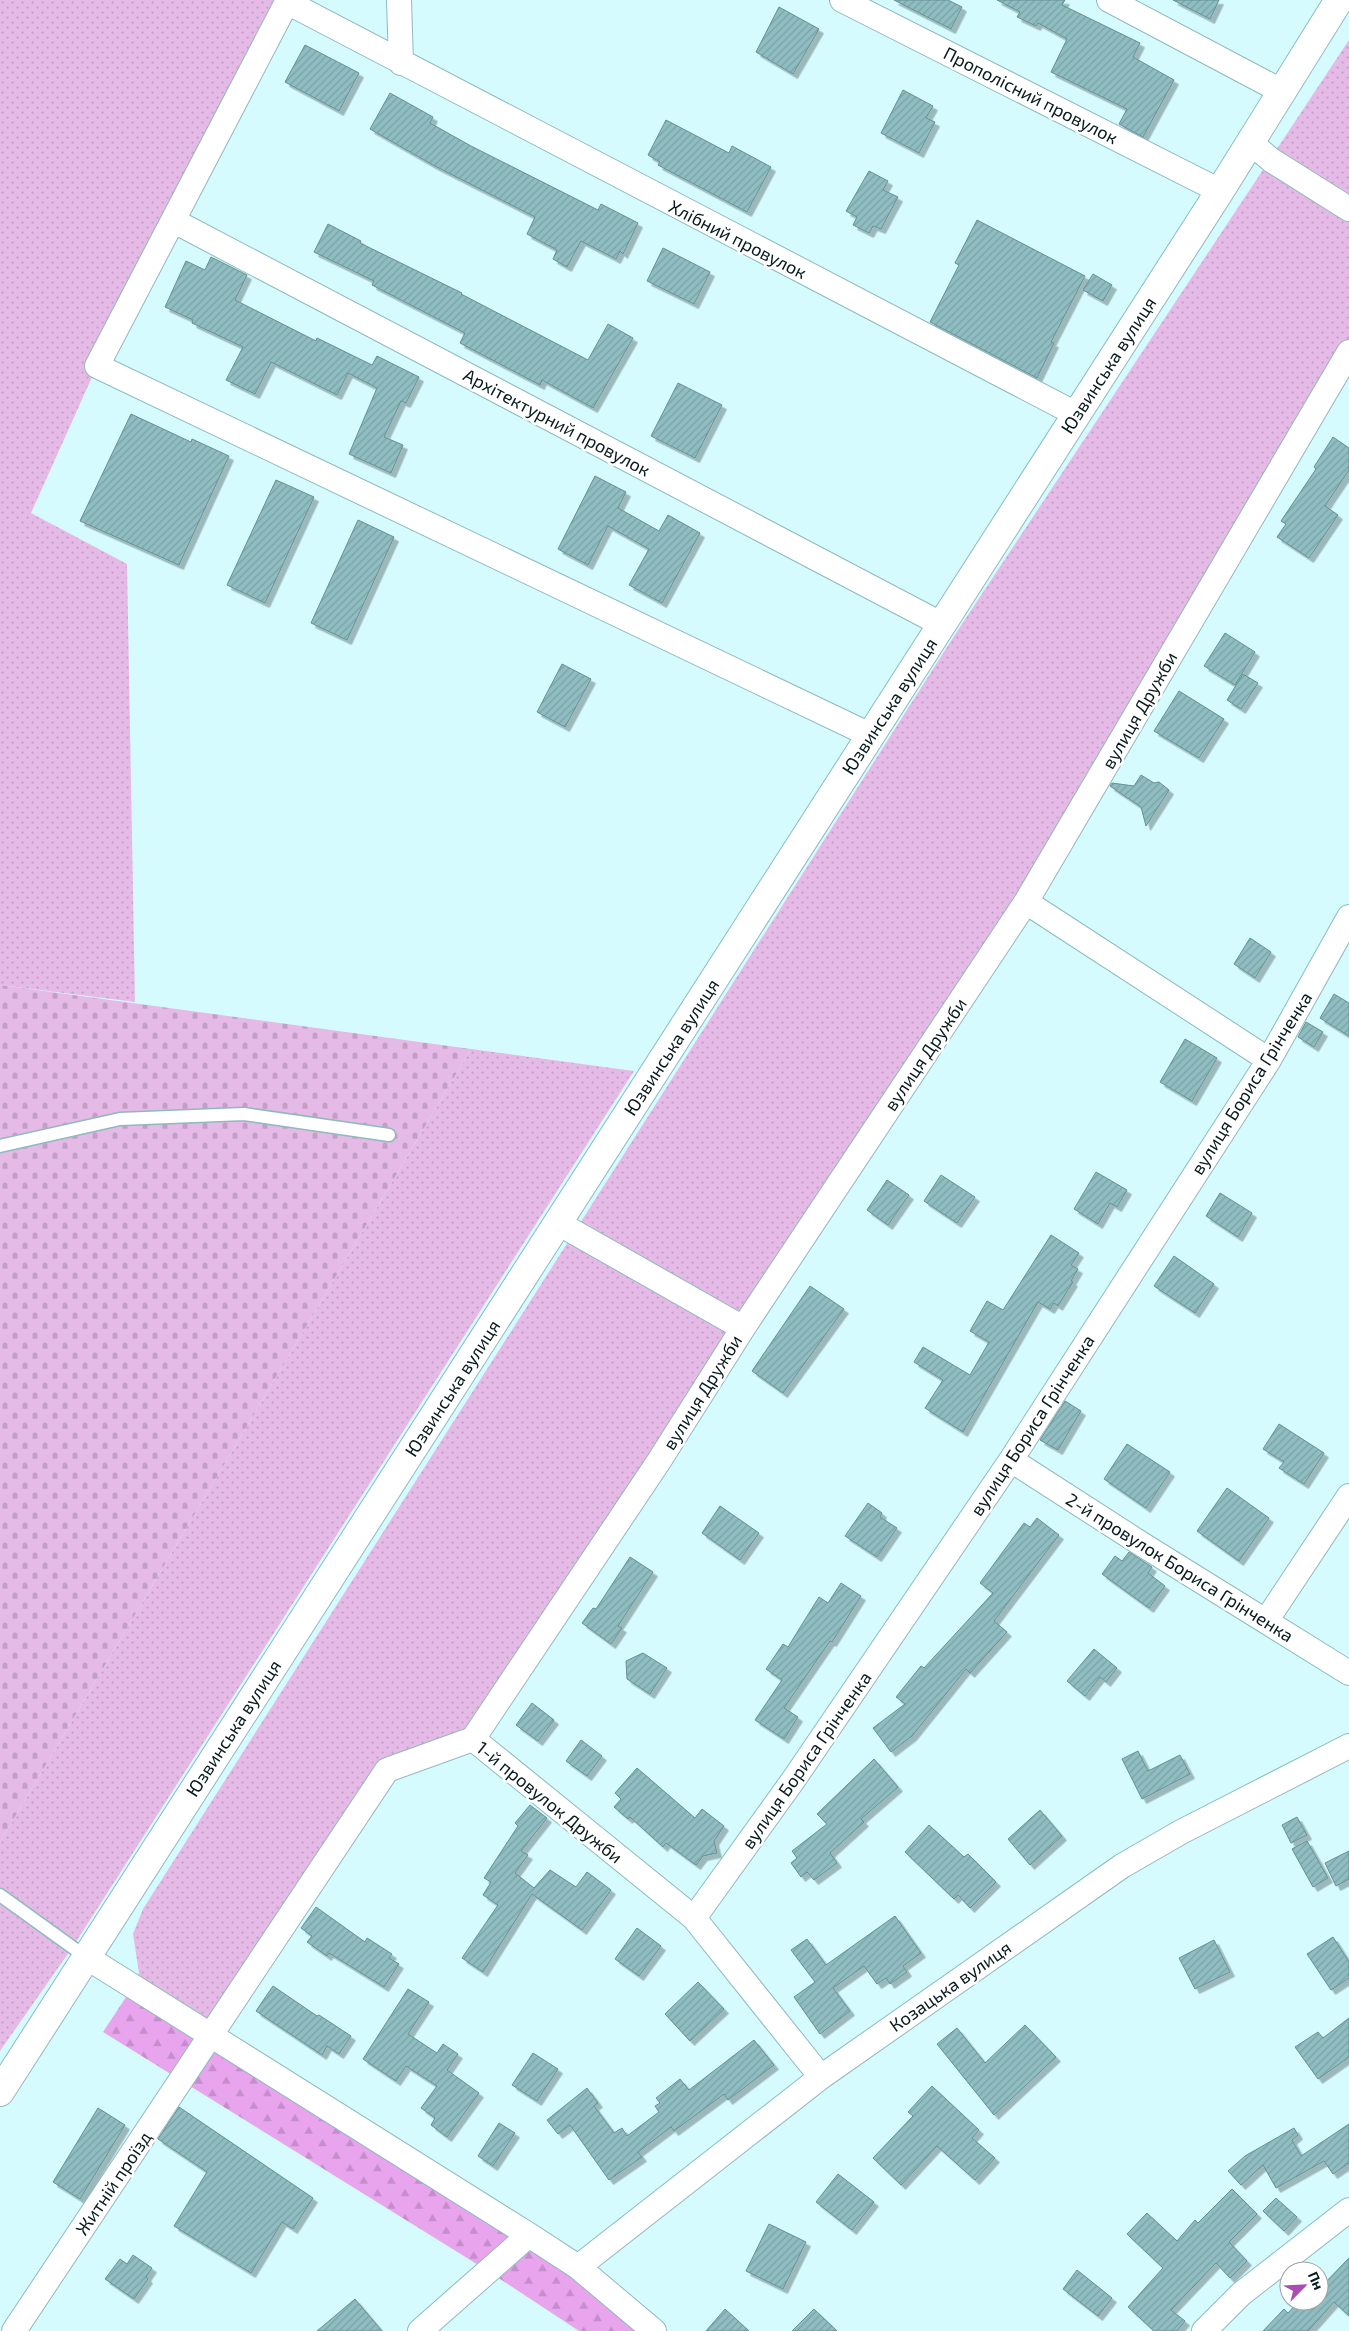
<svg xmlns="http://www.w3.org/2000/svg" width="1349" height="2331" font-family="'Exo 2',sans-serif">
  <style>
    .grass { fill: url(#grass-dots) }
    .forest { fill: url(#forest-firs) }
    .cemetery { fill: url(#cemetery-stones) }
    .building { fill: url(#building-hatch); stroke: #639094; filter: url(#shadow) }
    .lines { fill: none; stroke-linecap: round; stroke-linejoin: round }
    .service-casing { stroke: #8dbabf; stroke-width: 15 }
    .minor-casing { stroke: #8dbabf; stroke-width: 26 }
    .secondary-casing { stroke: #8dbabf; stroke-width: 30 }
    .service { stroke: #fff; stroke-width: 12 }
    .minor { stroke: #fff; stroke-width: 24 }
    .secondary { stroke: #fff; stroke-width: 28 }
    .labels { text-anchor: middle; dominant-baseline: central; stroke-width: 5; stroke-linejoin: round; paint-order: stroke }
    .street-label { font-size: 18px; fill: #081a1c; stroke: #fff }
  </style>
  <defs>
    <pattern id="grass-dots" width="8" height="8" patternUnits="userSpaceOnUse" patternTransform="scale(1.25)"><rect width="8" height="8" fill="#e5bae7"/><path d="M2 2h.1M6 6h.1" fill="none" stroke="#c39fc6" stroke-width="1.8" stroke-linecap="round"/></pattern>
    <pattern id="forest-firs" width="22" height="20" patternUnits="userSpaceOnUse" patternTransform="scale(1.25)"><rect width="22" height="20" fill="#e9a4ee"/><path d="M5 1l3.5 6h-7zM16 11l3.5 6h-7z" fill="#c68dcc"/></pattern>
    <pattern id="cemetery-stones" width="16" height="16" patternUnits="userSpaceOnUse" patternTransform="scale(1.25)"><rect width="16" height="16" fill="#e5bae7"/><path d="M2 7V4a2 2 0 0 1 4 0v3zM10 15v-3a2 2 0 0 1 4 0v3z" fill="#c39fc6"/></pattern>
    <pattern id="building-hatch" width="6" height="6" patternUnits="userSpaceOnUse" patternTransform="scale(1.25)"><rect width="6" height="6" fill="#8fbdc1"/><path d="M-1 1l2-2M0 6l6-6M5 7l2-2" fill="none" stroke="#7aa2a5"/></pattern>
    <filter id="shadow"><feDropShadow dx="4.5" dy="4.5" stdDeviation="0" flood-color="#0004"/></filter>
  </defs>
  <rect width="100%" height="100%" fill="#d6fbff"/>
  <!-- grass -->
  <path class="grass" d="M0,0H288L97,366L31,513L127,564L135,1002L0,985Z
    M1349,40V352L1026,902L473,1739L387,1770L211,2035L132,1988L139,1973L133,1934L143,1909L956,633Z
    M471,1049L634,1071L72,1948L0,2051V1842Z"/>
  <!-- forest -->
  <path class="forest" d="M132,1988L654,2331H579L488,2271L103,2032Z"/>
  <!-- cemetery -->
  <path class="cemetery" d="M0,985L471,1049L0,1842Z"/>
  <!-- building -->
  <path class="building" d="M894,0H948L962,7L951,29Z
    M997,0H1065L1062,5L1140,43L1133,57L1174,80L1143,137L1119,124L1127,109L1051,72L1067,39L1038,23L1036,26L1017,17L1020,12Z
    M1173,0H1219L1210,19Z
    M779,7L819,29L793,74L756,52Z
    M305,45L359,73L339,111L285,82Z
    M903,90L933,106L926,118L935,122L919,153L881,133Z
    M390,93L433,117L430,123L471,146L598,210L601,204L638,223L623,254L620,251L616,259L581,241L567,267L553,259L557,250L527,234L535,217L433,165L370,129Z
    M666,120L729,153L732,146L771,167L747,212L658,165L660,162L648,155Z
    M869,171L888,181L883,190L898,197L881,229L873,226L869,233L853,225L857,217L846,211Z
    M977,220L1085,276L1051,342L1054,343L1037,378L930,322L959,265L955,263Z
    M328,224L361,241L360,243L462,293L461,294L588,360L608,324L633,338L593,408L542,380L540,385L460,343L465,333L372,285L374,281L314,252Z
    M663,248L710,272L694,304L647,281Z
    M211,257L247,275L235,300L316,341L317,338L372,365L377,356L419,377L406,403L401,401L384,437L403,445L391,473L349,454L377,388L348,373L337,395L271,362L255,394L226,380L243,347L192,323L193,320L165,307L186,261L205,270Z
    M1093,274L1112,285L1103,301L1083,290Z
    M678,383L722,405L695,458L651,436Z
    M131,414L191,442L192,439L229,456L179,565L80,521Z
    M1333,437L1349,448V470L1325,506L1338,515L1309,558L1277,537L1286,524L1281,521L1316,469L1314,467Z
    M595,476L626,492L618,508L659,531L668,515L700,533L662,603L629,585L649,549L608,526L588,565L558,549Z
    M276,480L314,497L265,603L227,585Z
    M358,520L394,537L347,640L311,623Z
    M1225,633L1255,652L1235,685L1204,666Z
    M562,664L591,679L565,727L537,712Z
    M1243,674L1258,683L1241,709L1227,700Z
    M1179,691L1224,719L1199,758L1154,731Z
    M1141,775L1154,783L1159,782L1169,790L1146,826L1141,807L1110,786L1112,783L1134,786Z
    M1250,938L1271,952L1255,978L1234,964Z
    M1334,994L1349,1003V1036L1320,1018Z
    M1306,1022L1323,1032L1314,1047L1298,1037Z
    M1185,1039L1217,1058L1192,1101L1160,1082Z
    M1096,1172L1127,1190L1117,1207L1110,1203L1098,1224L1074,1209Z
    M941,1175L975,1197L957,1223L924,1201Z
    M887,1180L909,1195L888,1225L867,1210Z
    M1220,1193L1252,1213L1238,1237L1206,1216Z
    M1051,1235L1079,1253L1071,1265L1078,1269L1071,1281L1073,1282L1058,1306L1054,1303L1050,1309L1038,1302L963,1432L925,1408L943,1380L914,1362L923,1347L970,1375L989,1342L970,1331L987,1301L1003,1310Z
    M1174,1256L1214,1284L1195,1313L1154,1286Z
    M810,1286L844,1309L783,1393L752,1371Z
    M1065,1401L1081,1411L1058,1450L1040,1440Z
    M1279,1424L1324,1453L1304,1484L1279,1468L1284,1462L1263,1449Z
    M1127,1444L1170,1472L1146,1508L1104,1479Z
    M1227,1488L1269,1518L1239,1561L1197,1531Z
    M868,1503L882,1513L880,1517L897,1528L877,1557L845,1536Z
    M720,1506L759,1533L740,1560L702,1533Z
    M1037,1518L1059,1535L994,1621L1007,1632L970,1673L966,1669L912,1736L891,1752L873,1728L905,1704L896,1697L921,1666L924,1668L993,1593L980,1583L1024,1523L1030,1527Z
    M1129,1552L1152,1567L1148,1573L1165,1586L1149,1608L1102,1574L1115,1556L1122,1561Z
    M630,1557L653,1572L618,1626L622,1628L611,1644L582,1623L593,1608L596,1609Z
    M841,1583L861,1596L832,1642L830,1641L784,1708L798,1717L784,1739L755,1720L782,1680L766,1669L783,1644L788,1647L819,1597L828,1603Z
    M1094,1649L1117,1668L1106,1682L1100,1677L1085,1696L1067,1681Z
    M643,1653L667,1668L650,1694L627,1679L626,1661Z
    M532,1703L554,1720L538,1741L516,1725Z
    M581,1740L602,1756L587,1776L566,1761Z
    M1138,1751L1148,1771L1180,1755L1190,1774L1142,1799L1122,1759Z
    M874,1759L898,1787L861,1819L864,1822L830,1853L837,1863L814,1880L807,1872L801,1877L791,1863L797,1858L792,1851L827,1824L817,1814Z
    M637,1768L695,1818L702,1809L724,1826L714,1841L717,1853L703,1856L696,1865L666,1843L663,1847L630,1817L628,1819L614,1807L621,1799L615,1793Z
    M530,1805L547,1818L521,1851L528,1855L515,1873L534,1888L550,1870L576,1887L587,1872L611,1890L582,1930L532,1894L483,1972L462,1958L498,1905L483,1895L491,1882L484,1878L518,1826L515,1823Z
    M1040,1810L1062,1836L1030,1865L1008,1839Z
    M1297,1817L1307,1835L1291,1843L1282,1825Z
    M929,1825L964,1857L968,1854L996,1882L970,1908L958,1895L954,1899L905,1852Z
    M1307,1841L1328,1878L1313,1887L1292,1849Z
    M1349,1851V1879L1336,1886L1325,1863Z
    M316,1907L365,1942L367,1938L392,1954L389,1958L399,1964L384,1987L329,1953L327,1956L307,1942L312,1936L301,1928Z
    M895,1916L921,1953L903,1966L907,1972L890,1984L886,1978L877,1984L864,1966L833,1988L850,2011L820,2034L794,1997L815,1982L791,1950L807,1939L826,1965Z
    M637,1928L661,1946L639,1976L615,1959Z
    M1333,1937L1349,1962V1978L1331,1990L1307,1954Z
    M1214,1940L1230,1972L1195,1989L1179,1958Z
    M698,1982L724,2009L690,2041L665,2014Z
    M273,1986L317,2016L319,2015L351,2036L339,2054L327,2046L322,2055L256,2011Z
    M408,1989L429,2002L408,2034L437,2053L443,2044L458,2054L447,2070L479,2093L447,2137L431,2125L435,2118L421,2108L437,2086L406,2066L396,2081L363,2059Z
    M1349,2018V2057L1318,2079L1295,2047L1318,2032L1323,2038Z
    M1025,2025L1056,2057L994,2115L937,2044L957,2028L985,2063Z
    M754,2040L774,2065L728,2100L724,2094L674,2131L671,2127L638,2152L642,2157L609,2180L570,2125L558,2134L547,2120L587,2088L598,2103L594,2106L614,2133L622,2128L627,2136L659,2112L655,2106L660,2103L656,2098L680,2079L689,2090Z
    M533,2053L558,2069L537,2101L512,2085Z
    M932,2086L979,2130L972,2138L995,2158L975,2180L937,2146L901,2185L873,2158L913,2116L908,2112Z
    M179,2107L313,2198L293,2229L282,2222L251,2273L174,2226L207,2172L158,2139Z
    M98,2108L125,2125L80,2199L53,2182Z
    M499,2123L515,2133L493,2166L478,2156Z
    M1349,2124V2163L1333,2174L1324,2161L1276,2188L1263,2165L1241,2185L1228,2171L1245,2156L1294,2128L1298,2135L1292,2140L1301,2156Z
    M838,2174L874,2202L852,2230L816,2202Z
    M1232,2189L1257,2214L1229,2242L1247,2261L1230,2278L1216,2263L1171,2310L1185,2321L1177,2331H1154L1128,2307L1163,2268L1127,2234L1147,2213L1177,2241L1195,2220L1198,2223Z
    M1276,2198L1297,2217L1284,2231L1263,2211Z
    M769,2224L806,2242L783,2289L746,2271Z
    M133,2255L152,2268L146,2277L148,2279L134,2299L105,2279L120,2259L127,2264Z
    M1349,2258V2316L1334,2302L1308,2331H1263L1284,2309L1288,2313L1299,2301H1319V2289Z
    M1077,2270L1112,2298L1098,2316L1063,2289Z
    M355,2299L382,2331H317Z
    M725,2309L749,2331H706Z
    M814,2309L837,2331H792Z"/>
  <g class="lines">
    <!-- service casing -->
    <g class="service-casing">
      <path id="service" d="M0,1146L120,1119L244,1114L389,1135
        M0,1895L86,1957"/>
    </g>
    <!-- minor casing -->
    <g class="minor-casing">
      <path id="minor" d="M399,0L401,63
        M842,0L1220,191
        M1109,0L1281,91
        M1250,142L1271,160L1349,209
        M174,221L941,624
        M870,735L97,366L287,2L1076,414
        M1026,902L1269,1060
        M558,1223L743,1328
        M1011,1460L1143,1545L1349,1673
        M1266,1621L1349,1496
        M473,1739L659,1461L743,1328L1026,902L1349,352
        M694,1918L794,1779L1011,1460L1269,1060L1349,917
        M86,1957L529,2235L578,2267L654,2331
        M578,2267L821,2077L1122,1866L1181,1832L1349,1746
        M14,2331L387,1770L473,1739L694,1918L821,2077
        M420,2331L529,2235
        M1204,2331L1241,2294L1349,2210"/>
    </g>
    <!-- secondary casing -->
    <g class="secondary-casing">
      <path id="secondary" d="M0,2092L1220,191L1339,0"/>
    </g>
    <!-- service -->
    <use href="#service" class="service"/>
    <!-- minor -->
    <use href="#minor" class="minor"/>
    <!-- secondary -->
    <use href="#secondary" class="secondary"/>
  </g>
  <g class="labels">
    <!-- street labels -->
    <g class="street-label">
      <text transform="translate(1031 95) rotate(27)">Прополісний провулок</text>
      <text transform="translate(738 239) rotate(27)">Хлібний провулок</text>
      <text transform="translate(1108 365) rotate(-57)">Юзвинська вулиця</text>
      <text transform="translate(557 422) rotate(28)">Архітектурний провулок</text>
      <text transform="translate(889 706) rotate(-57)">Юзвинська вулиця</text>
      <text transform="translate(1139 710) rotate(-60)">вулиця Дружби</text>
      <text transform="translate(671 1047) rotate(-57)">Юзвинська вулиця</text>
      <text transform="translate(925 1054) rotate(-56)">вулиця Дружби</text>
      <text transform="translate(1251 1083) rotate(-58)">вулиця Бориса Грінченка</text>
      <text transform="translate(452 1388) rotate(-57)">Юзвинська вулиця</text>
      <text transform="translate(702 1392) rotate(-58)">вулиця Дружби</text>
      <text transform="translate(1032 1425) rotate(-57)">вулиця Бориса Грінченка</text>
      <text transform="translate(1180 1567) rotate(32)">2-й провулок Бориса Грінченка</text>
      <text transform="translate(233 1728) rotate(-57)">Юзвинська вулиця</text>
      <text transform="translate(806 1760) rotate(-55)">вулиця Бориса Грінченка</text>
      <text transform="translate(550 1802) rotate(39)">1-й провулок Дружби</text>
      <text transform="translate(950 1986) rotate(-35)">Козацька вулиця</text>
      <text transform="translate(113 2183) rotate(-56)">Житній проїзд</text>
    </g>
  </g>
  <!-- north arrow -->
  <g transform="translate(1304 2286) rotate(66)"><circle r="24" fill="#ffffff" stroke="#9ca3a4"/>
  <path d="M0-4L9 19L0 12L-9 19Z" fill="#ab4bb4"/>
  <text y="-8" font-size="14" font-weight="bold" text-anchor="middle" fill="#081a1c">Пн</text>
  </g>
</svg>
